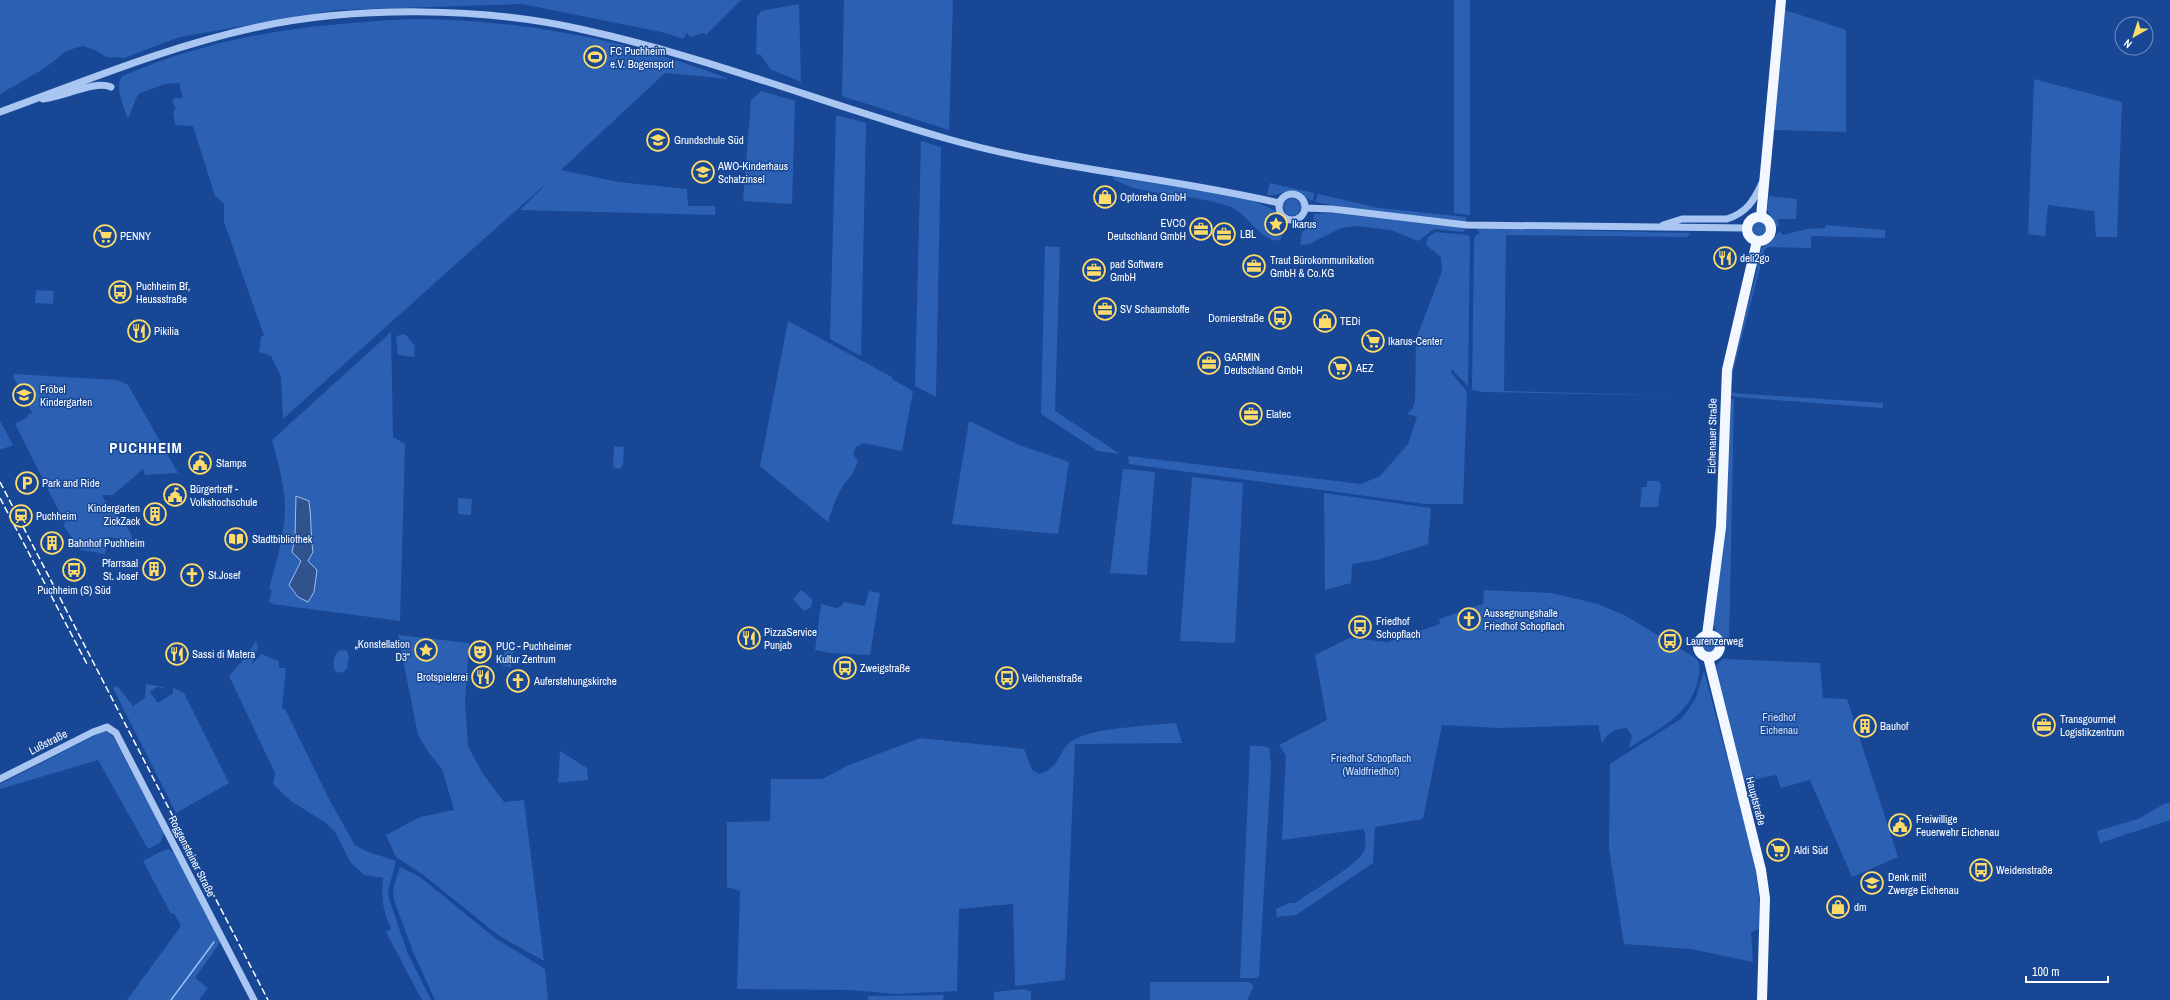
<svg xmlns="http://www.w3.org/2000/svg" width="2170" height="1000" font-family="'Archivo Narrow',sans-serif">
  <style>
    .green { fill: #2b60b3 }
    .water { fill: #30538d; stroke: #9cbff3 }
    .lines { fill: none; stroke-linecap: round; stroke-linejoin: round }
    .stream { stroke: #9cbff3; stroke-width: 1.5 }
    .minor { stroke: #a9c5f1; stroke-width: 7 }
    .major { stroke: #f3f7ff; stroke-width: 10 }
    .rail { stroke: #fff; stroke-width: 1.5; stroke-dasharray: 7 3; stroke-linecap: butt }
    .labels { text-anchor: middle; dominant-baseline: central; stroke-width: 3; stroke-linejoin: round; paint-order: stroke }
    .poi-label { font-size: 11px; fill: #fff; stroke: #184795; text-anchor: start }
    .street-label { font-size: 11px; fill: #fff; stroke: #184795 }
    .park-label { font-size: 11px; fill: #d0e1fc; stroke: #184795 }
    .district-label { font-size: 15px; font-weight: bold; letter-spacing: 1px; fill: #fff; stroke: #184795 }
  </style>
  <rect width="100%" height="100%" fill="#184795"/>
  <!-- green -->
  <path class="green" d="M0,0H741L706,35L704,33L691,37L687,33L683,39L666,33L522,4L336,10L180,37L124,58L106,57L95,50L83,46L75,48L65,52L45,68L0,94Z
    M844,0H953L949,130L842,96Z
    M1454,0H1470V215L1454,213Z
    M799,4L801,82L770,69L761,55L756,54L757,17L761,11Z
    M1785,10L1846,30V132L1774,130Z
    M410,19C519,19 627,39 729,79L665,73L561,170L618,182L687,189L688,206H715V215L520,210L552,178L283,419L281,377L271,356L259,352L261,336H264L224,222V204L215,196L193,126L175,125L173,111L176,109L172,101L175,98H183L179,83L165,84L138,94L128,119C124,105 114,89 122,76C143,68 163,59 185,53C257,30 335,23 410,19Z
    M2034,79L2122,102L2117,237H2096L2094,211L2048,205L2045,236L2028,234Z
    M761,91L795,101L792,204L743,201L751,100Z
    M836,115L866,123L861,356L830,339Z
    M921,141L941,147L936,397L915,386Z
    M1112,177L1242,197L1261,204L1274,210L1284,222V233L1280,240C1264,245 1247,214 1231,207C1205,197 1170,196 1143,190C1133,189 1123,183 1114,180Z
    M1270,183L1314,193L1313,201C1305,199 1301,192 1293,191C1284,191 1277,196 1267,195Z
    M1318,194L1379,208L1466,217V221L1369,211L1315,202Z
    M1769,196L1797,199L1796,219H1778L1779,227H1776L1767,209Z
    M1283 207a9 9 0 1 1 18 0a9 9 0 1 1-18 0Z
    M1329,213L1465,227V230L1462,232L1434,229L1418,241L1391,230L1356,226L1341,228L1309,244L1300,245L1302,232L1313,223L1314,214Z
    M1750 229a9 9 0 1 1 18 0a9 9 0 1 1-18 0Z
    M1826,225L1885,230V238L1811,236V248L1769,247L1765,249L1734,367L1731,389L1733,393L1883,403V408L1736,397L1729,395V385L1740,335L1758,267H1756L1761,249L1780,231L1783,235L1807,229L1825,228Z
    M1476,228L1689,233L1690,234L1687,237L1506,235L1504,391L1686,396L1483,392L1472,390L1474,240L1476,235L1480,233Z
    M1436,232L1467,235L1470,237V240L1468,386L1451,369V372L1467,392L1463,504H1425L1129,464L1128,456L1361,484L1380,476L1408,444L1417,417L1407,414L1413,408L1415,401L1416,339L1442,271L1441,257L1426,245L1428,237Z
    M1045,246L1060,247L1055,411L1120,454L1098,451L1041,414Z
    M36,290L54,291L53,304L35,303Z
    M788,321L892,377V379L913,391L902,451L863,443L856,447L853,454L858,461C855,471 849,478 843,486C836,497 832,509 828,522L760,466Z
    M391,332L393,437L405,444L400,621L272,604L269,602L272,590L269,589C276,563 284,537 285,510C285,486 278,463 272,440Z
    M405,334L415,346L414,357L398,355L396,336Z
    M14,374L117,380L128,385L178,473L145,475L143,469L113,495H102C110,513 128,519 133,541L109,537L105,554L81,550L63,525L65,523L15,424L28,417V415L32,413L13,376Z
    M1730,399H1734L1729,644L1717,633L1713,624L1724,539Z
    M0,421L13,445L0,450Z
    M969,421L1019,445L1069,462L1058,534L952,524Z
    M614,446L624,447L623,464L620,469L613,467Z
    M1123,469L1155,472L1147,575L1110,573Z
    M1192,477L1243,483L1235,643L1180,641Z
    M1647,481H1658L1661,484L1658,507H1640L1642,487H1647Z
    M1324,493L1431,508L1428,544L1377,560L1352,564L1351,583L1325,590Z
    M458,498L472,499L471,515L458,514Z
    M801,590L813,600L810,608L804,611L793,599Z
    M1484,590L1551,593L1598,604L1626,616L1697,659C1701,667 1700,672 1698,680C1691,715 1656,730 1629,748L1632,736L1627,728C1615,729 1607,732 1602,743L1598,725L1498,728L1442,725L1423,819L1375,827L1373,863L1296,915L1277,917L1276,909L1290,903H1295C1310,892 1358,865 1364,851C1367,846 1365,835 1364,829L1282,840L1286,755L1279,745L1327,720L1315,655L1349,638L1388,642L1440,624L1439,619L1483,604Z
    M869,591L880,593L870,655L830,653L815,650L821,604L837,608L842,606L844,602L865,606Z
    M398,635L469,643L465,703L468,746L483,774L504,802L524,800L544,961L498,935L422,874L396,857L386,835L420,817L454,810L442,769L429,753L418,735Z
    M1701 646a9 9 0 1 1 18 0a9 9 0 1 1-18 0Z
    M256,641L258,648L251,666L261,654L279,661V668H286L282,708L285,709L331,803L355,845L366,851L396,861L388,892L390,902L408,954L431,1000H422L386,932L391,929C383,910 381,899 383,878L364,875L351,863L335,832L326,823L291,801L273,784L275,773L229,676L244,659Z
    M505,644L522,645V649L518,647L512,654L511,667L503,666Z
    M340,650L347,651L349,657L347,669L342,673L335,671C332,664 334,653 340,650Z
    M1723,659L1820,663L1823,698L1847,699L1898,857L1852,877L1810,780L1781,788L1776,775L1744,782L1720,696L1716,665Z
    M1704,671L1755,863L1759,899V929L1751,932L1753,962L1691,949L1624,944L1609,848L1610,764L1682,718L1695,700Z
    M146,684L164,687L161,689L159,686L150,692L158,703L173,693V688L184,693L229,783L176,813L113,688L117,686L133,706L145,698Z
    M1176,723L1182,743L1075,744L1065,980L1015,986L1013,904L959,909L957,991L895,994L850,990L737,989L740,891L727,887V822L770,821L771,779H822L847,766L920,738L1024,749L1032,770L1039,774C1063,767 1056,750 1075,739C1098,727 1149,726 1176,723Z
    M102,732H107L114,738L164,833L161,842L148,849L98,760L0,789V784Z
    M1250,746H1263L1269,748L1271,765L1259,976L1257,978H1240Z
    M560,751L587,768L588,780L558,783Z
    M2166,803H2170V820L2100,843L2097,831L2138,819Z
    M169,849L174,853L221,941L195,978L208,988L199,1000H127L181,926L174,913L171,914L143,861L164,850Z
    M400,867L420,877L495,938L545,969L548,1000H435L413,952L394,900L393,889Z
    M1150,982H1249L1254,986L1247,1000H1150Z
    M1024,989L1031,991V1000H994V992Z
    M944,995L943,1000H867L869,996Z"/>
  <!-- water -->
  <path class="water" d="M296,496L309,501C312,519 310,535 313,552L308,561L317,570L314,592L308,602L298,597L289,585L301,561L292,552L295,537Z"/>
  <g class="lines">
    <!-- stream -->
    <path class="stream" d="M171,1000L214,942"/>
    <!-- minor -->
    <path class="minor" d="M43,99C64,97 94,80 111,87
      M0,112C85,81 169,46 258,27C356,6 482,7 580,29C705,56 825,104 948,139C1057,170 1169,177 1279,203
      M1279 207a13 13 0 1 1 26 0a13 13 0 1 1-26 0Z
      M1305,208L1332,209L1467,225L1747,228
      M1663,225L1682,219H1727C1746,213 1754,201 1762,183
      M0,779L93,732L107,727L116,733L254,1000"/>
    <!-- major -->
    <path class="major" d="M1747 229a12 12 0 1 1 24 0a12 12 0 1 1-24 0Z
      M1761,217L1781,0
      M1698 646a11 11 0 1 1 22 0a11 11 0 1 1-22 0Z
      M1707,635L1721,527L1727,370L1757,241
      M1708,657L1761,870L1765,898L1762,1000"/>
    <!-- rail -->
    <path class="rail" d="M0,482L268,1000
      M0,498L88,666"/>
  </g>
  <!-- icons -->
  <defs>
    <g id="stadium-ring" transform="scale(1.15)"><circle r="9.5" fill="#184795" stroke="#ffdc69" stroke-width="1.5"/><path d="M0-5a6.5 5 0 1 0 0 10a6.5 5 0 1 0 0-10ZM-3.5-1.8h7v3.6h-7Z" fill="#ffdc69"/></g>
    <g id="school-ring" transform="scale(1.15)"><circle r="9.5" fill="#184795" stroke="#ffdc69" stroke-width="1.5"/><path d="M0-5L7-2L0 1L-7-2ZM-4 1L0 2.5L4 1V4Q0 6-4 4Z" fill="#ffdc69"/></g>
    <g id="shop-ring" transform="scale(1.15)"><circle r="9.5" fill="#184795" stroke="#ffdc69" stroke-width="1.5"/><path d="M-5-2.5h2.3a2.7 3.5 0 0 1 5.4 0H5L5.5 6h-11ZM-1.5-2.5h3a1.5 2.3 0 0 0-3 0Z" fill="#ffdc69"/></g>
    <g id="sight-ring" transform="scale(1.15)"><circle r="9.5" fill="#184795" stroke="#ffdc69" stroke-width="1.5"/><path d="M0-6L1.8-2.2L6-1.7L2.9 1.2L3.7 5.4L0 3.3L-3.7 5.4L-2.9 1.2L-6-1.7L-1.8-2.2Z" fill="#ffdc69"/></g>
    <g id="office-ring" transform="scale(1.15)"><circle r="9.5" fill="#184795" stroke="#ffdc69" stroke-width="1.5"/><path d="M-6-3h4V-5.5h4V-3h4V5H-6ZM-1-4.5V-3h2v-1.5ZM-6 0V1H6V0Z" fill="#ffdc69"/></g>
    <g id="supermarket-ring" transform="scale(1.15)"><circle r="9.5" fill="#184795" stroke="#ffdc69" stroke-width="1.5"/><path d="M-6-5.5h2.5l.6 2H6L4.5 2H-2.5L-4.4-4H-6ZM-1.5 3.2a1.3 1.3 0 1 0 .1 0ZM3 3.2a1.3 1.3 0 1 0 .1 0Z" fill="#ffdc69"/></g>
    <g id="restaurant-ring" transform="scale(1.15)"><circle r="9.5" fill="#184795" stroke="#ffdc69" stroke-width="1.5"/><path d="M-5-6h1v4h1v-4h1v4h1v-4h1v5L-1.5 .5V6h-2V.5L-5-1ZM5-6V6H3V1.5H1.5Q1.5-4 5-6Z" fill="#ffdc69"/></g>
    <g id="bus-ring" transform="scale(1.15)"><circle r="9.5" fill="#184795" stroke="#ffdc69" stroke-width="1.5"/><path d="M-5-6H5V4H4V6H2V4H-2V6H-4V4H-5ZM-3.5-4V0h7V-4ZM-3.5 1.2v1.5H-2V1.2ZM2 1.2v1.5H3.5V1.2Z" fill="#ffdc69"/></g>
    <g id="civic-ring" transform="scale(1.15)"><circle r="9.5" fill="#184795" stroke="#ffdc69" stroke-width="1.5"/><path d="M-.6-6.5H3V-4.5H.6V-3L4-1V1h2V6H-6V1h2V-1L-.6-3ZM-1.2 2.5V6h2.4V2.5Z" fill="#ffdc69"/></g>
    <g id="parking-ring" transform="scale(1.15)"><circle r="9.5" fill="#184795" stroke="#ffdc69" stroke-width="1.5"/><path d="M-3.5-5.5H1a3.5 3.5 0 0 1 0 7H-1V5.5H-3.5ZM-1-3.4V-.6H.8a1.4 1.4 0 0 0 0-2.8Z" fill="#ffdc69"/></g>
    <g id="building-ring" transform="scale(1.15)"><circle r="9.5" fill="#184795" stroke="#ffdc69" stroke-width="1.5"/><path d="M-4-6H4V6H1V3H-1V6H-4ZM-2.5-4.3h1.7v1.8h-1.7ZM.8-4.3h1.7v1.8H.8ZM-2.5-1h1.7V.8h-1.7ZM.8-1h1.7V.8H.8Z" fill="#ffdc69"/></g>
    <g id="station-ring" transform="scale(1.15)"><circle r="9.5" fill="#184795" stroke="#ffdc69" stroke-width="1.5"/><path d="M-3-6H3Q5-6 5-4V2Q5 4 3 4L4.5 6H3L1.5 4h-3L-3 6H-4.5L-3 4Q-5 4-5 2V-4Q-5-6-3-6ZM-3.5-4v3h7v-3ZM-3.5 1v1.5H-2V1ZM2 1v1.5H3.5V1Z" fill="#ffdc69"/></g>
    <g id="library-ring" transform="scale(1.15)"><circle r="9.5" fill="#184795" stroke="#ffdc69" stroke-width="1.5"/><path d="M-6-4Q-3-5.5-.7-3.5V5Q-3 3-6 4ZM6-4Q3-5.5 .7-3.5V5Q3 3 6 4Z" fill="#ffdc69"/></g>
    <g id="church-ring" transform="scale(1.15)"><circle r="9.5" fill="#184795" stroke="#ffdc69" stroke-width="1.5"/><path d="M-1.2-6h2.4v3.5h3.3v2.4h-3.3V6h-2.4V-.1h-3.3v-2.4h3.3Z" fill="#ffdc69"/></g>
    <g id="theatre-ring" transform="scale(1.15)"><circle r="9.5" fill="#184795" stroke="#ffdc69" stroke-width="1.5"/><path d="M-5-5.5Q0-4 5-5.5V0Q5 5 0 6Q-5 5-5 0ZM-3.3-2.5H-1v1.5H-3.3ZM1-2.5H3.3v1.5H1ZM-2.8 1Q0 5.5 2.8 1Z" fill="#ffdc69"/></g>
  </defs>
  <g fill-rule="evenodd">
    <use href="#stadium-ring" x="595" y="57"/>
    <use href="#school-ring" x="658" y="140"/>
    <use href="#school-ring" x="703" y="172"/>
    <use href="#shop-ring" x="1105" y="197"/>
    <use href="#sight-ring" x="1276" y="224"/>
    <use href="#office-ring" x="1201" y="229"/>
    <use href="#office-ring" x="1224" y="234"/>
    <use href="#supermarket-ring" x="105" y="236"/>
    <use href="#restaurant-ring" x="1725" y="258"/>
    <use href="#office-ring" x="1254" y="266"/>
    <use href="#office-ring" x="1094" y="270"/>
    <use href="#bus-ring" x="120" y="292"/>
    <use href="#office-ring" x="1105" y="309"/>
    <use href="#bus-ring" x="1280" y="318"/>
    <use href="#shop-ring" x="1325" y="321"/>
    <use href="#restaurant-ring" x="139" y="331"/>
    <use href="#supermarket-ring" x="1373" y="341"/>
    <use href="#office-ring" x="1209" y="363"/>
    <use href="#supermarket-ring" x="1340" y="368"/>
    <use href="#school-ring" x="24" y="395"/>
    <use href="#office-ring" x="1251" y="414"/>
    <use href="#civic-ring" x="200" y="463"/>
    <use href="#parking-ring" x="27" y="483"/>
    <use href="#civic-ring" x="175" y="495"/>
    <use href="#building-ring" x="155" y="514"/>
    <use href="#station-ring" x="21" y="516"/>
    <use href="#library-ring" x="236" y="539"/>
    <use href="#building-ring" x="52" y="543"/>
    <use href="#building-ring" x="154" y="569"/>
    <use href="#bus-ring" x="74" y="570"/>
    <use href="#church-ring" x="192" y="575"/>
    <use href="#church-ring" x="1469" y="619"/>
    <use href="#bus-ring" x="1360" y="627"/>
    <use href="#restaurant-ring" x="749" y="638"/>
    <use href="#bus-ring" x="1670" y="641"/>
    <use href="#sight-ring" x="426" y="650"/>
    <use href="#theatre-ring" x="480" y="652"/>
    <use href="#restaurant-ring" x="177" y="654"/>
    <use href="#bus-ring" x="845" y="668"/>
    <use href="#restaurant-ring" x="483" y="677"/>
    <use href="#bus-ring" x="1007" y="678"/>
    <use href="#church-ring" x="518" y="681"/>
    <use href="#office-ring" x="2044" y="725"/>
    <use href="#building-ring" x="1865" y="726"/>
    <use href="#civic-ring" x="1900" y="825"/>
    <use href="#supermarket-ring" x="1778" y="850"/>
    <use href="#bus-ring" x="1981" y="870"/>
    <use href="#school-ring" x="1872" y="883"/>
    <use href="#shop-ring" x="1838" y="907"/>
  </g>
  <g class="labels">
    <!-- poi labels -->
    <g class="poi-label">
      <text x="610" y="51">FC Puchheim<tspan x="610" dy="13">e.V. Bogensport</tspan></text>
      <text x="674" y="140">Grundschule Süd</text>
      <text x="718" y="166">AWO-Kinderhaus<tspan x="718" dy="13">Schatzinsel</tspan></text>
      <text x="1120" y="197">Optoreha GmbH</text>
      <text x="1186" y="223" text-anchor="end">EVCO<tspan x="1186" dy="13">Deutschland GmbH</tspan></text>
      <text x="1292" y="224">Ikarus</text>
      <text x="1240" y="234">LBL</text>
      <text x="120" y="236">PENNY</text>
      <text x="1740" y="258">deli2go</text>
      <text x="1270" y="260">Traut Bürokommunikation<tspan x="1270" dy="13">GmbH &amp; Co.KG</tspan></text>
      <text x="1110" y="264">pad Software<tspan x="1110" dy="13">GmbH</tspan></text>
      <text x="136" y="286">Puchheim Bf,<tspan x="136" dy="13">Heussstraße</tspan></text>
      <text x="1120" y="309">SV Schaumstoffe</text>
      <text x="1264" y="318" text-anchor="end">Dornierstraße</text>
      <text x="1340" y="321">TEDi</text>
      <text x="154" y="331">Pikilia</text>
      <text x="1388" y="341">Ikarus-Center</text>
      <text x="1224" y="357">GARMIN<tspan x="1224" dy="13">Deutschland GmbH</tspan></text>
      <text x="1356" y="368">AEZ</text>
      <text x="40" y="389">Fröbel<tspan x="40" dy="13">Kindergarten</tspan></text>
      <text x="1266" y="414">Elatec</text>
      <text x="216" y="463">Stamps</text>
      <text x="42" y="483">Park and Ride</text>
      <text x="190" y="489">Bürgertreff -<tspan x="190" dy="13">Volkshochschule</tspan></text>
      <text x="140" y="508" text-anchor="end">Kindergarten<tspan x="140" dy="13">ZickZack</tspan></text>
      <text x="36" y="516">Puchheim</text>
      <text x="252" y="539">Stadtbibliothek</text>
      <text x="68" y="543">Bahnhof Puchheim</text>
      <text x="138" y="563" text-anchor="end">Pfarrsaal<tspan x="138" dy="13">St. Josef</tspan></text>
      <text x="208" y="575">St.Josef</text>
      <text x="74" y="590" text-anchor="middle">Puchheim (S) Süd</text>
      <text x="1484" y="613">Aussegnungshalle<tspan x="1484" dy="13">Friedhof Schopflach</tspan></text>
      <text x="1376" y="621">Friedhof<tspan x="1376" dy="13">Schopflach</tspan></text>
      <text x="764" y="632">PizzaService<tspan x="764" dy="13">Punjab</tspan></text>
      <text x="1686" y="641">Laurenzerweg</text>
      <text x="410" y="644" text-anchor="end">„Konstellation<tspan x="410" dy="13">D3“</tspan></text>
      <text x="496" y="646">PUC - Puchheimer<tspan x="496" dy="13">Kultur Zentrum</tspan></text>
      <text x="192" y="654">Sassi di Matera</text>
      <text x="860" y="668">Zweigstraße</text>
      <text x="468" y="677" text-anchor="end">Brotspielerei</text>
      <text x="1022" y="678">Veilchenstraße</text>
      <text x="534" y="681">Auferstehungskirche</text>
      <text x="2060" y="719">Transgourmet<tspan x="2060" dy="13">Logistikzentrum</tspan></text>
      <text x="1880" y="726">Bauhof</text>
      <text x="1916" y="819">Freiwillige<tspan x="1916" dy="13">Feuerwehr Eichenau</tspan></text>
      <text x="1794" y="850">Aldi Süd</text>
      <text x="1996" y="870">Weidenstraße</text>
      <text x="1888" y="877">Denk mit!<tspan x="1888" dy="13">Zwerge Eichenau</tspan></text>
      <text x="1854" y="907">dm</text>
    </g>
    <!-- street labels -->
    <g class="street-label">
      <text transform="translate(1712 436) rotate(-89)">Eichenauer Straße</text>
      <text transform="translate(48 742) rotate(-27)">Lußstraße</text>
      <text transform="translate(1756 801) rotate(75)">Hauptstraße</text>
      <text transform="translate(192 856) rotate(63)">Roggensteiner Straße</text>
    </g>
    <!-- park labels -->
    <g class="park-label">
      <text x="1779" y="717">Friedhof<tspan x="1779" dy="13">Eichenau</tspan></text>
      <text x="1371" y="758">Friedhof Schopflach<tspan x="1371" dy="13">(Waldfriedhof)</tspan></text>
    </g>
    <!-- district labels -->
    <g class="district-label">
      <text x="146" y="447">PUCHHEIM</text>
    </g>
  </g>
  <!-- north arrow -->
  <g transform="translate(2134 36) rotate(219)"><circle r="19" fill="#184795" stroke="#7491bf"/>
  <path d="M0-3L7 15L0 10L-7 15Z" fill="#ffdc69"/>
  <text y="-6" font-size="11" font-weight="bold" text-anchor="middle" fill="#ffffff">N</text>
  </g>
  <!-- scale -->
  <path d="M2026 976v6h82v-6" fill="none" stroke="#ffffff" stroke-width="2"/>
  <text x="2032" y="976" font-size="12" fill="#ffffff" stroke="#184795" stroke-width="3" paint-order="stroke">100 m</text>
</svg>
